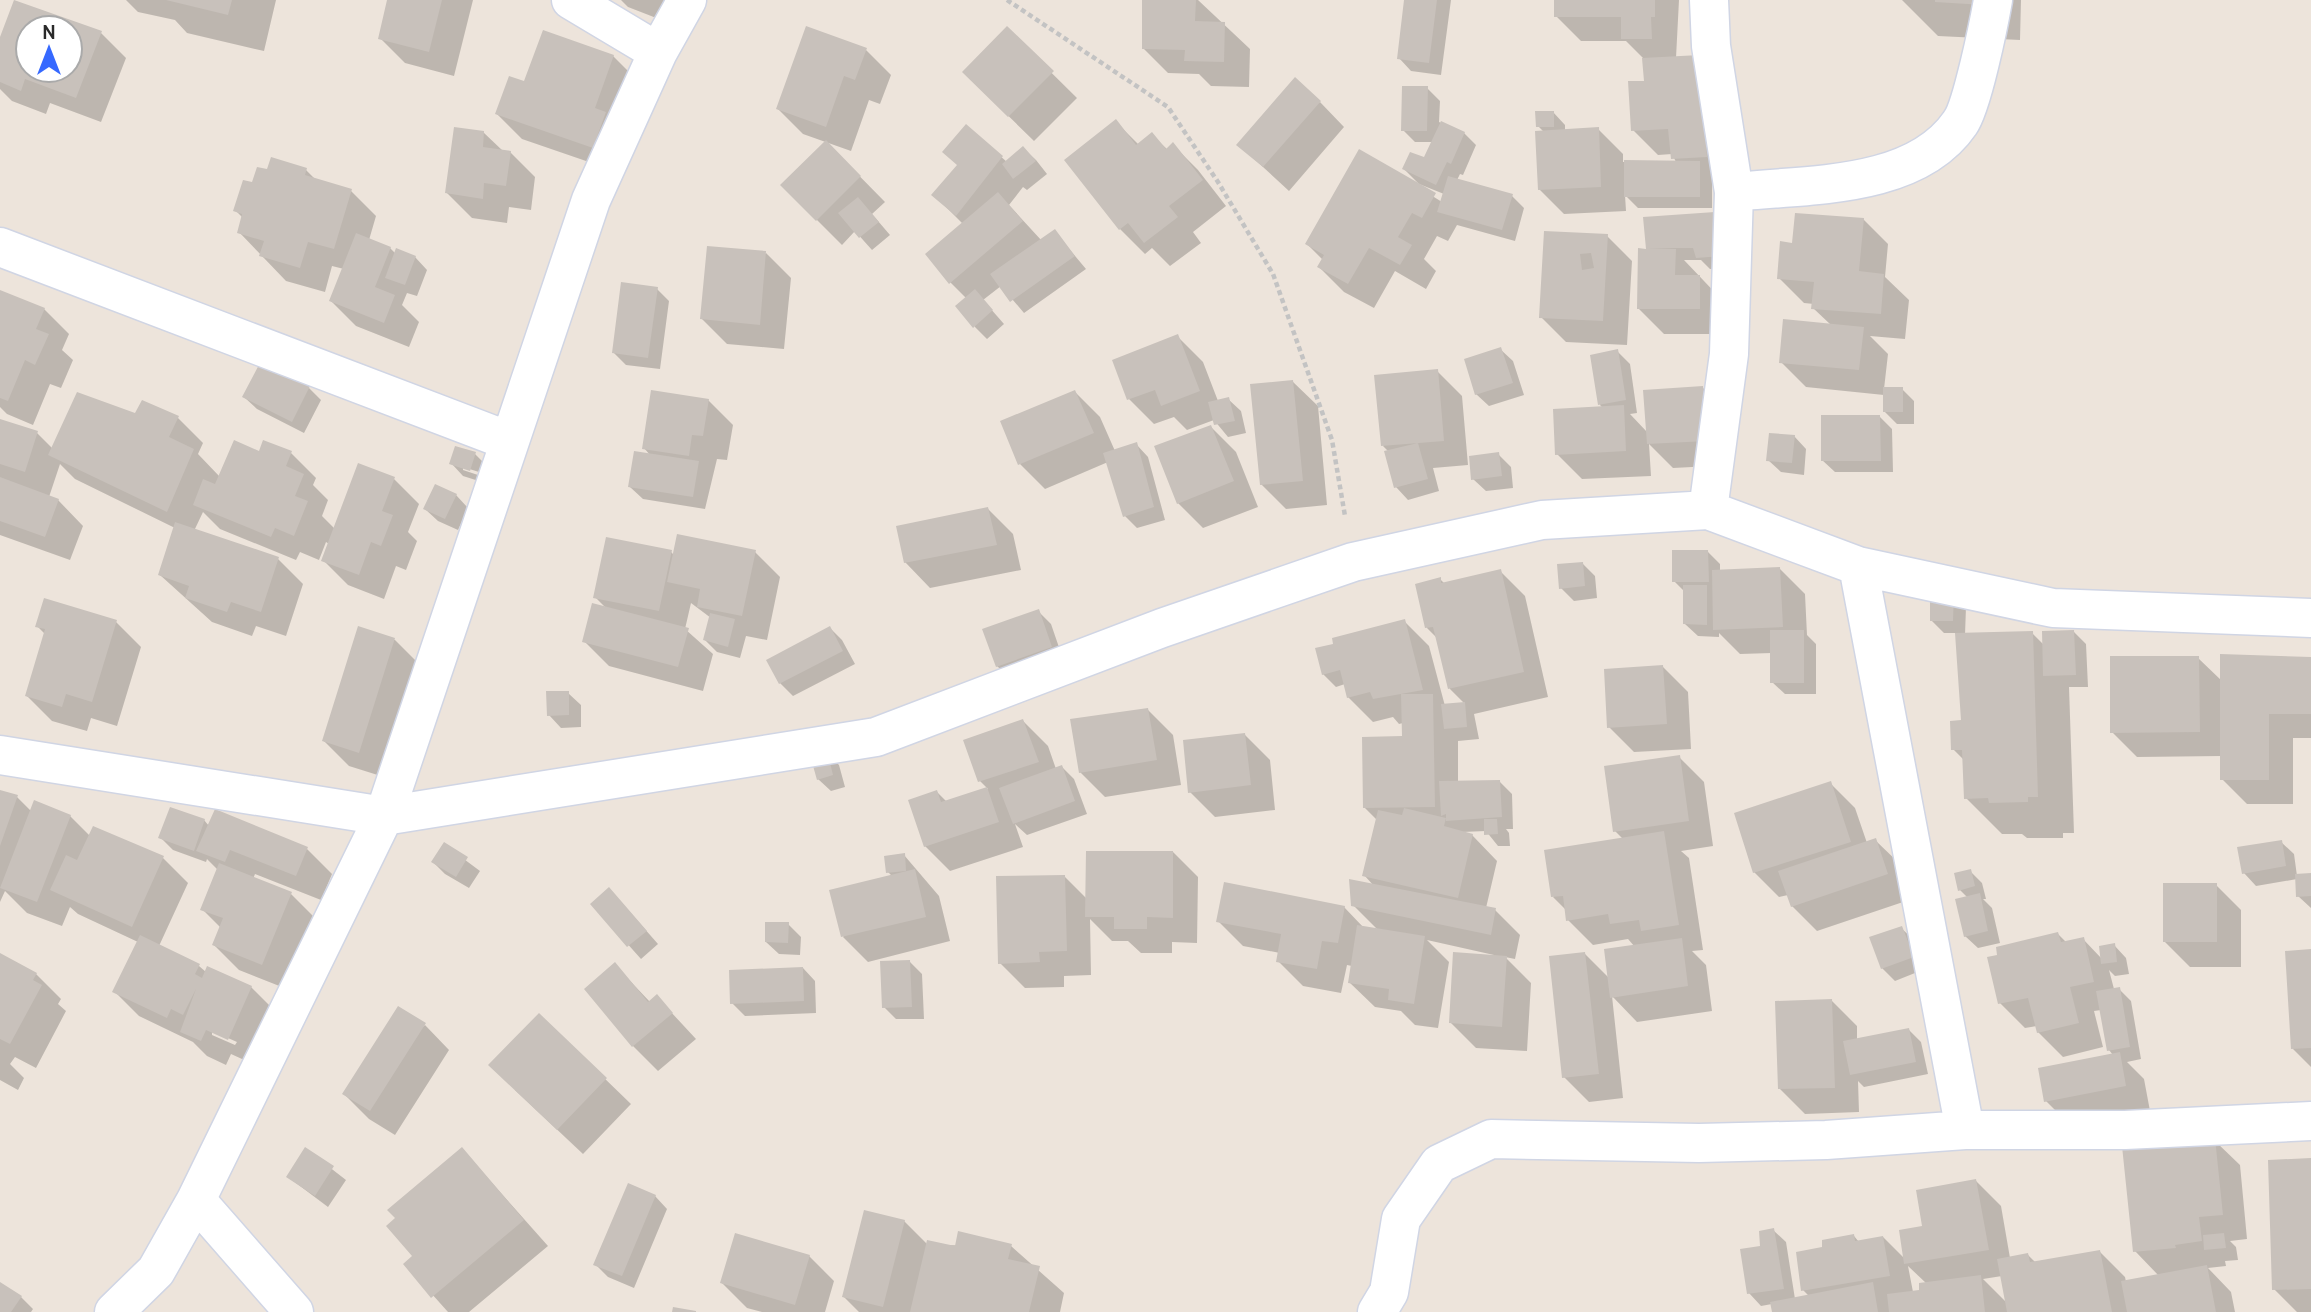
<svg xmlns="http://www.w3.org/2000/svg" width="2311" height="1312" font-family="Cabin,sans-serif">
  <style>
    .shadow { fill: #0003; fill-rule: evenodd }
    .building { fill: #c8c1bb; fill-rule: evenodd }
    .lines { fill: none; stroke-linecap: round; stroke-linejoin: round }
    .minor-casing { stroke: #d0d5e4; stroke-width: 41 }
    .path { stroke: #c3c3c3; stroke-width: 4.5; stroke-dasharray: 5 3.5; stroke-linecap: butt }
    .minor { stroke: #fff; stroke-width: 38 }
  </style>
  <rect width="100%" height="100%" fill="#ede4db"/>
  <!-- shadow -->
  <path class="shadow" d="M126,0H276L264,51L187,33L175,20L138,12Z
    M389,0H473L454,76L405,63L380,38Z
    M621,0H692L682,28L628,7Z
    M1144,0H1198L1250,49L1249,87L1211,86L1199,74L1168,73L1143,48Z
    M1406,0H1451L1441,75L1411,71L1399,58Z
    M1556,0H1679L1676,58L1731,182L1712,183V208H1638L1625,195L1626,211L1564,214L1539,189L1544,132L1538,126L1553,112L1565,125V131L1598,129L1623,154V162H1676L1672,154L1658,155L1633,130L1646,82L1644,59L1626,41H1581L1556,16Z
    M1902,0H2021L2020,40L1938,36Z
    M15,1L101,33L126,58L101,122L50,103L46,114L12,101L0,89V42ZM28,28H70V70H28Z
    M1007,29L1077,98L1034,141L989,97Z
    M866,50L891,75L880,104L869,100L851,151L803,134L778,109Z
    M613,56L638,81L618,172L522,139L497,114L525,84Z
    M1427,88L1440,101L1439,122L1464,133L1476,145L1463,175L1460,174L1457,180L1512,196L1524,208L1515,241L1457,225L1448,241L1437,236L1424,259L1436,271L1426,289L1395,271L1374,308L1344,292L1319,267L1323,260L1307,244L1360,151L1442,202L1444,194L1419,184L1404,169L1425,160L1433,142H1415L1403,130Z
    M1320,102L1344,127L1289,191L1239,145Z
    M1115,121L1139,145L1152,135L1168,150L1173,145L1198,170L1226,206L1193,232L1201,243L1170,266L1152,248L1145,254L1120,229Z
    M966,126L1007,162L1023,148L1036,160L1047,174L1027,190L1023,187L1009,205L1042,241L1055,232L1086,269L1024,313L1001,286L983,300L1004,324L987,339L975,327L967,299L950,282L963,224L934,195L959,166Z
    M483,132L503,151L510,152L535,177L531,210L509,207L507,223L472,218L447,193Z
    M826,142L885,202L872,214L890,235L872,250L855,231L842,245L782,185Z
    M306,170L316,180L351,191L376,216L369,240L390,248L396,254L415,257L427,270L417,296L407,293L402,305L419,322L409,347L356,326L331,301L344,269L332,266L325,292L286,281L239,232L243,218L235,210L268,171Z
    M1645,218L1733,268L1710,269L1701,260H1684L1724,302V334H1664L1639,309L1651,250L1647,247Z
    M1863,219L1888,244L1885,277L1909,300L1905,339L1870,336L1888,354L1884,389H1902L1914,401V424H1897L1884,411V395L1806,387L1781,362L1831,325L1813,308L1814,304L1804,303L1779,278L1794,245Z
    M1545,233L1607,236L1632,261L1627,345L1566,342L1541,317Z
    M766,253L791,278L784,349L727,344L702,319Z
    M657,289L669,301L660,369L626,365L613,352Z
    M0,291L44,309L69,334L62,350L73,360L61,388L50,384L33,425L7,414L0,407Z
    M1178,337L1203,362L1218,401L1228,399L1241,411L1246,433L1228,437L1214,420L1187,430L1174,417L1154,424L1129,399Z
    M1500,349L1513,361L1524,395L1489,406L1476,394Z
    M1617,351L1630,364L1637,413L1630,414L1647,432L1703,388L1728,413L1731,465L1673,468L1649,444L1651,476L1582,479L1557,454L1603,408L1600,405Z
    M1437,371L1462,396L1468,465L1433,468L1439,491L1408,500L1396,487L1389,452L1383,446Z
    M1292,381L1318,406L1327,505L1286,509L1261,484Z
    M309,388L321,400L304,433L257,409L244,397Z
    M1075,392L1100,417L1115,451L1136,444L1148,457L1165,520L1137,528L1125,516L1108,462L1045,489L1020,464Z
    M708,400L733,425L727,460L717,459L705,509L643,499L630,487L650,455L644,448Z
    M136,415L178,418L203,443L198,454L220,477L260,453H291L316,478L313,485L328,500L322,516L335,529L394,479L419,504L408,532L417,541L406,570L396,566L384,599L348,585L323,560L329,544L326,542L319,560L300,552L296,560L220,529L203,512L194,531L278,559L303,584L286,636L256,626L252,636L212,622L160,575L175,528L75,479L60,464L49,497L58,500L83,526L70,560L0,535V421L37,433L53,449Z
    M1879,416L1892,429L1893,472H1835L1822,460Z
    M1211,427L1236,452L1258,507L1203,528L1178,503Z
    M1794,436L1806,449L1804,475L1781,472L1768,460Z
    M475,454L487,466L482,482L463,476L451,463ZM463,467L479,472L478,475L463,470Z
    M1498,454L1511,467L1513,488L1486,491L1473,479Z
    M456,495L468,508L458,530L438,521L425,509Z
    M988,509L1013,534L1021,570L930,588L905,562Z
    M671,552L674,555L755,552L780,577L767,640L746,636L740,658L717,652L705,640L711,618L691,603L685,629L713,654L703,691L609,666L584,641L607,609L595,597Z
    M1708,552L1720,564V571L1780,569L1805,594L1807,635L1816,644V694H1785L1772,682V653L1740,654L1719,633V637L1698,636L1685,624V592L1674,581Z
    M1582,563L1595,576L1597,598L1574,601L1561,588Z
    M1500,571L1525,596L1548,697L1474,714L1479,739L1458,741V782L1499,781L1512,794L1513,829H1506L1509,833L1510,846H1498L1486,831L1462,832L1472,835L1497,861L1486,908L1495,910L1520,935L1515,959L1505,957L1531,983L1527,1051L1476,1048L1451,1023L1494,955L1427,940L1449,962L1438,1028L1415,1025L1401,1011L1375,1007L1349,982L1352,966L1347,965L1341,993L1303,986L1278,961L1280,953L1243,946L1218,921L1344,907L1364,928L1378,930L1353,905L1374,886L1364,875L1377,820L1364,807L1404,738L1403,723L1399,724L1393,717L1373,722L1348,697L1345,684L1336,687L1323,674L1404,621L1429,646L1445,706L1465,704L1450,689L1437,638L1427,628L1440,579L1445,584Z
    M1932,594L1966,607L1965,635L2032,633L2044,645L2074,632L2086,644L2088,687H2069L2074,833H2063V838H2027L2022,834H2002L1966,798L1964,760L1953,749L1962,722L1957,633H1944L1931,620Z
    M1038,611L1051,624L1063,659L1010,678L997,666Z
    M116,622L141,647L117,726L91,718L87,731L52,721L27,696L46,635L37,626Z
    M359,628L395,640L420,665L384,777L349,766L324,741Z
    M830,628L842,640L855,664L793,696L780,683L768,661Z
    M2198,658L2222,681L2311,659V738H2293V804H2247L2222,779V756L2137,757L2112,732Z
    M1663,667L1688,692L1691,749L1634,752L1609,727Z
    M568,693L581,705V727L561,728L549,715Z
    M1148,710L1173,735L1181,785L1105,797L1080,772Z
    M1023,721L1048,746L1056,769L1062,767L1074,779L1087,814L1027,835L1015,824L1023,847L950,871L925,846L937,792L947,802L988,789L980,781Z
    M1245,735L1270,760L1275,810L1215,817L1190,792Z
    M826,752L839,765L845,787L831,791L818,779Z
    M1679,757L1704,782L1713,846L1681,851L1689,858L1703,950L1692,951L1706,965L1712,1011L1637,1022L1612,996L1623,1098L1589,1102L1564,1077L1585,954L1610,979L1635,947L1628,939L1593,945L1568,920L1566,910L1553,897L1623,839L1615,831Z
    M1830,783L1855,808L1867,843L1875,840L1901,865L1912,899L1817,931L1792,906L1788,895L1779,897L1754,872Z
    M0,791L17,797L31,811L70,816L90,836L163,858L188,883L159,946L199,966L206,972L251,987L276,1012L253,1064L231,1054L226,1065L207,1056L193,1042L139,1016L114,991L138,942L78,914L70,907L62,926L27,913L5,891L0,902ZM212,1031L237,1042L235,1045L212,1035Z
    M216,811L307,849L332,874L321,900L255,874L253,879L291,894L316,919L287,989L239,970L214,945L221,928L202,909L218,870L207,859L206,862L173,850L161,838L204,820L209,826Z
    M2281,842L2294,854L2297,876L2311,875V908L2298,896L2297,879L2256,886L2244,873Z
    M445,845L480,871L469,888L445,874L433,862Z
    M1173,852L1198,877L1197,943L1172,942V953H1141L1128,941H1112L1090,919L1091,975L1064,976V987L1025,988L1000,963L1065,877L1087,899Z
    M904,855L939,896L950,941L868,962L843,937L892,876L888,872Z
    M1970,871L1982,883L1986,899H1983L1992,908L2000,943L1978,948L1965,936L1968,898L1960,890Z
    M2216,885L2241,910V967H2190L2165,942Z
    M621,902L658,944L641,959L592,904Z
    M788,924L801,937L800,955L779,954L766,942Z
    M1901,928L1914,940L1925,969L1895,981L1882,968Z
    M2058,934L2067,943L2083,939L2102,959L2114,945L2126,958L2129,974L2115,976L2109,970L2114,989H2119L2131,1001L2141,1059L2127,1062L2144,1079L2150,1111L2071,1126L2046,1101L2113,1055L2109,1050L2101,1010L2094,1011L2103,1047L2063,1057L2038,1032L2037,1026L2025,1028L2000,1003Z
    M2311,951V1067L2293,1049Z
    M0,955L36,974L61,999L58,1004L66,1011L36,1068L15,1057L10,1064L24,1078L18,1090L0,1080Z
    M910,962L922,974L924,1019H896L884,1007Z
    M615,965L650,1002L657,997L696,1039L658,1071L633,1046Z
    M803,968L815,981L816,1013L745,1016L732,1003Z
    M1832,1001L1857,1026V1040L1909,1030L1921,1042L1928,1074L1864,1087L1858,1081L1859,1112L1805,1114L1780,1089Z
    M539,1015L631,1104L583,1154L515,1090Z
    M425,1025L449,1050L395,1135L369,1119L344,1094Z
    M2214,1140L2240,1165L2247,1239L2230,1241L2236,1247L2238,1260L2225,1261L2226,1266L2208,1268L2231,1292L2235,1312H1773L1772,1304L1761,1306L1749,1293L1762,1248L1773,1230L1786,1242L1795,1299L1809,1296L1803,1290L1824,1249L1854,1236L1859,1242L1883,1237L1906,1260L1924,1228L1976,1181L2001,1206L2010,1258L2028,1255L2036,1263L2100,1252L2125,1277L2126,1282L2159,1276L2135,1251ZM1908,1266L1927,1284L1921,1291L1913,1292ZM2002,1276L2008,1304L1983,1279Z
    M306,1149L346,1180L328,1207L288,1177Z
    M462,1149L548,1246L469,1312H448L405,1264L415,1257Z
    M2311,1160V1312H2297L2274,1289Z
    M655,1196L667,1209L634,1288L608,1277L595,1264Z
    M904,1221L928,1245L1011,1246L1064,1293L1060,1312H859L844,1297Z
    M809,1256L834,1281L825,1312H762L747,1308L722,1283Z
    M0,1284L21,1297L33,1309L31,1312H0Z"/>
  <!-- building -->
  <path class="building" d="M14,0L102,31L76,98L25,79L21,91L0,82V37ZM28,28H70V70H28Z
    M166,0H232L228,15Z
    M387,0H442L429,52L378,39Z
    M1142,0H1196L1195,21L1225,22L1224,62L1184,61L1185,50L1142,49Z
    M1404,0H1437L1429,63L1397,59Z
    M1554,0H1655V17H1651L1652,39H1621V17H1554Z
    M1935,0H1984V5L1935,2Z
    M806,26L867,48L855,80L844,76L826,127L776,109Z
    M1007,26L1054,71L1008,117L962,72Z
    M543,30L614,55L595,108L606,112L593,148L495,114L509,76L524,81Z
    M1700,55L1707,157L1671,159L1668,129L1631,131L1628,81H1644L1642,58Z
    M1295,77L1321,101L1263,167L1236,145Z
    M1402,86H1428L1427,131H1401Z
    M1535,111H1554V127H1536Z
    M1116,119L1136,145L1152,132L1166,149L1173,142L1203,180L1169,206L1178,217L1144,243L1128,223L1119,230L1064,160Z
    M1441,121L1465,132L1451,164L1447,162L1436,185L1402,169L1410,152L1424,157Z
    M966,124L1003,156L956,216L931,195L957,165L942,152Z
    M454,127L484,131L483,147L511,151L506,186L484,183L483,199L445,193Z
    M1599,127L1601,187L1538,190L1535,131Z
    M826,140L861,176L816,221L780,185Z
    M1023,146L1036,161L1013,179L1002,164Z
    M1359,149L1436,193L1422,218L1412,213L1398,237L1412,245L1400,265L1369,248L1348,284L1317,267L1324,255L1305,244Z
    M271,157L307,168L305,175L352,189L334,249L308,242L300,268L259,256L264,241L237,233L242,214L233,211L243,180L252,182L257,167L267,169Z
    M1624,160L1700,161V197H1624Z
    M1448,176L1513,194L1502,230L1437,212Z
    M998,192L1023,221L949,284L925,254Z
    M858,197L879,222L859,238L838,213Z
    M1715,212L1722,256L1696,258L1693,248H1648L1676,249L1675,275H1700V309H1637L1638,248L1646,249L1643,217Z
    M1795,213L1864,218L1859,271L1884,274L1881,314L1811,309L1814,282L1777,279L1780,241L1792,243Z
    M1055,229L1075,256L1010,302L990,274Z
    M1544,231L1608,234L1603,321L1539,318ZM1591,253L1594,268L1582,270L1580,254Z
    M356,233L391,247L375,287L395,295L384,323L329,301Z
    M707,246L766,251L760,325L700,319Z
    M396,248L416,256L405,285L385,278Z
    M621,282L658,287L648,358L612,353Z
    M975,289L993,310L973,328L955,306Z
    M0,290L45,308L36,329L49,334L35,365L25,360L8,401L0,398Z
    M1783,319L1864,327L1859,370L1779,363Z
    M1178,334L1200,391L1161,406L1155,390L1127,400L1112,360Z
    M1501,347L1513,383L1475,395L1464,359Z
    M1618,349L1626,400L1598,405L1590,355Z
    M261,361L310,386L292,422L242,397Z
    M1438,369L1444,441L1381,446L1374,375Z
    M1293,380L1303,481L1260,485L1250,384Z
    M1703,386L1707,441L1647,444L1643,390Z
    M1883,387H1903V412H1883Z
    M651,390L709,399L703,436L692,435L689,456L642,449Z
    M1075,390L1094,433L1018,465L1000,421Z
    M77,392L135,413L142,400L179,416L169,437L194,449L167,512L48,455Z
    M1229,397L1235,421L1214,425L1208,402Z
    M1624,405L1626,451L1555,455L1553,409Z
    M1821,415H1880L1881,461H1821Z
    M0,419L38,431L25,472L0,464Z
    M1211,425L1234,481L1177,504L1154,446Z
    M1769,433L1795,435L1792,463L1766,461Z
    M234,440L259,451L263,440L292,451L286,466L304,474L295,496L308,501L294,536L275,528L271,537L193,505L203,479L215,484Z
    M1137,442L1154,507L1123,517L1103,453Z
    M1418,443L1428,479L1394,488L1384,451Z
    M455,446L476,452L470,471L449,464Z
    M634,451L699,461L693,497L628,487Z
    M1499,452L1502,476L1471,480L1469,456Z
    M358,463L395,477L382,511L393,515L381,546L371,542L359,575L321,561Z
    M0,477L59,499L45,537L0,521Z
    M435,484L457,494L445,519L423,509Z
    M988,507L997,545L904,563L896,526Z
    M175,522L279,557L261,612L231,602L227,612L185,598L189,586L158,575Z
    M677,534L756,550L742,616L697,607L700,589L667,582Z
    M606,537L672,550L659,611L593,598Z
    M1672,550H1708L1709,582H1672Z
    M1583,562L1585,586L1559,589L1557,564Z
    M1780,567L1783,627L1713,630L1712,570Z
    M1501,569L1524,672L1448,689L1433,627L1425,628L1415,584L1441,577V583Z
    M1683,585H1707V625L1683,624Z
    M1930,593H1954L1953,621H1930Z
    M44,598L117,620L92,702L66,694L62,707L25,696L45,629L35,627Z
    M592,603L689,628L678,667L582,642Z
    M1039,609L1052,647L996,667L982,629Z
    M710,613L735,619L728,647L703,640Z
    M1405,619L1423,690L1373,699L1370,692L1347,698L1340,670L1322,675L1315,648L1333,644L1332,638Z
    M358,626L395,638L359,753L322,741Z
    M830,626L843,651L779,684L766,660Z
    M1770,630H1804V683H1770Z
    M2074,630L2076,675L2043,676L2042,631Z
    M2033,631L2038,797H2028V802L1989,803L1988,798L1964,799L1962,750H1951L1950,721L1961,720L1955,633Z
    M2220,654L2311,657V714H2269V780H2220Z
    M2110,656H2199L2200,732L2110,733Z
    M1663,665L1667,724L1607,728L1604,669Z
    M546,691H569V715L547,716Z
    M1401,694H1433L1435,807L1363,808L1362,737L1402,736Z
    M1465,702L1467,727L1444,729L1441,704Z
    M1148,708L1157,760L1079,773L1070,719Z
    M1023,719L1039,762L978,782L963,740Z
    M1245,733L1251,785L1188,793L1183,740Z
    M827,750L833,775L817,780L810,755Z
    M1680,755L1689,821L1613,832L1604,766Z
    M1062,765L1075,801L1013,824L999,788Z
    M1500,780L1502,817L1446,821V814L1441,816L1439,781Z
    M1831,781L1851,842L1753,873L1734,813Z
    M987,787L999,822L924,847L908,800L937,790L941,802Z
    M0,790L18,795L0,846Z
    M34,800L71,815L37,902L0,888Z
    M170,807L205,819L194,851L158,838Z
    M1404,808L1446,818L1444,826L1473,834L1458,898L1362,876L1378,810L1402,815Z
    M215,809L308,847L296,876L230,850L225,862L196,851Z
    M1484,819H1497L1498,834L1484,835Z
    M93,826L164,856L132,927L50,890L66,855L77,860Z
    M1664,831L1679,925L1641,931L1639,920L1610,924L1608,914L1566,921L1563,896L1551,897L1544,850Z
    M1876,838L1888,874L1791,907L1778,871Z
    M2282,840L2286,866L2242,874L2237,847Z
    M444,842L468,857L456,877L431,862Z
    M1086,851H1173V918L1147,917V929H1114V917H1085Z
    M905,853L906,871L886,873L884,856Z
    M219,863L292,892L262,965L212,945L223,918L200,910Z
    M915,869L926,917L841,937L829,890Z
    M1971,869L1975,886L1958,891L1954,873Z
    M2311,873V896L2296,897L2295,874Z
    M1065,875L1067,951L1039,952L1040,962L998,964L996,876Z
    M1349,879L1496,908L1491,935L1351,906Z
    M1224,882L1345,906L1338,943L1322,941L1317,969L1276,962L1281,934L1216,922Z
    M2163,883H2217V942H2163Z
    M609,887L647,931L627,947L590,904Z
    M1980,893L1988,931L1964,937L1955,899Z
    M765,922H789L788,943L765,942Z
    M1357,925L1425,936L1414,1004L1388,1000L1389,989L1348,983Z
    M1902,926L1914,957L1881,969L1869,937Z
    M2058,932L2061,942L2084,937L2094,982L2070,987L2079,1023L2037,1033L2028,998L1998,1004L1987,957L1997,955L1996,947Z
    M140,935L200,964L195,974L202,978L207,966L252,986L228,1040L206,1030L201,1041L180,1032L196,989L183,1015L171,1009L167,1018L112,992Z
    M1682,938L1688,986L1610,998L1604,949Z
    M2115,943L2117,962L2101,964L2099,946Z
    M2311,949V1048L2291,1049L2285,951Z
    M1453,952L1507,956L1502,1027L1449,1023Z
    M1585,952L1599,1074L1562,1078L1549,956Z
    M0,953L37,973L33,980L42,985L10,1044L0,1039Z
    M910,960L912,1007L882,1008L880,961Z
    M615,962L648,1002L657,994L673,1013L632,1047L584,989Z
    M803,967L804,1001L730,1004L729,970Z
    M2120,987L2130,1047L2107,1051L2096,991Z
    M1832,999L1835,1088L1778,1089L1775,1001Z
    M398,1006L426,1023L370,1111L342,1094Z
    M539,1013L607,1078L557,1130L488,1065Z
    M1909,1028L1916,1062L1850,1075L1843,1041Z
    M2120,1052L2126,1086L2044,1102L2038,1068Z
    M2215,1138L2223,1215L2199,1217L2202,1241L2175,1245L2176,1248L2133,1252L2122,1146Z
    M305,1147L334,1166L315,1196L286,1177Z
    M462,1147L524,1220L431,1298L403,1264L412,1256L386,1226L395,1218L387,1210Z
    M2311,1158V1289L2272,1290L2268,1160Z
    M1976,1179L1989,1250L1904,1264L1899,1230L1922,1226L1916,1190Z
    M628,1183L656,1195L622,1276L593,1265Z
    M864,1210L905,1220L883,1307L842,1297Z
    M1774,1228L1784,1289L1747,1294L1740,1249L1760,1246L1759,1231Z
    M958,1231L1012,1244L1008,1259L1040,1266L1029,1312H910L927,1240L955,1246Z
    M735,1233L810,1255L795,1305L720,1283Z
    M2224,1233L2226,1248L2204,1250L2203,1235Z
    M1854,1234L1855,1241L1883,1236L1890,1276L1801,1291L1796,1252L1822,1247V1240Z
    M2100,1250L2112,1312H2007L1997,1259L2028,1253L2030,1262Z
    M2207,1265L2216,1312H2127L2121,1281Z
    M1981,1275L1985,1312H1889L1887,1294L1919,1290V1283Z
    M0,1282L22,1296L11,1312H0Z
    M1873,1282L1878,1312H1772L1770,1302Z
    M673,1307L696,1311V1312H672Z"/>
  <g class="lines">
    <!-- minor casing -->
    <g class="minor-casing">
      <path id="minor" d="M571,0L658,52
        M1734,192C1806,184 1914,190 1960,123C1972,107 1989,23 1993,0
        M0,247L509,441
        M1708,510L1729,354L1734,192L1711,46L1709,0
        M1858,566L1965,1130
        M0,755L384,816L876,737L1162,628L1353,562L1542,520L1708,510L1858,566L2053,608L2311,618
        M196,1200L294,1312
        M114,1312L156,1271L196,1200L384,816L591,200L658,52L687,0
        M1377,1312L1389,1292L1401,1219L1439,1164L1491,1139L1699,1143L1826,1140L1965,1130H2125L2311,1121"/>
    </g>
    <!-- path -->
    <path class="path" d="M1007,0L1168,107L1218,182L1273,274L1332,440L1345,516"/>
    <!-- minor -->
    <use href="#minor" class="minor"/>
  </g>
  <!-- north arrow -->
  <g transform="translate(49 49)"><circle r="33" fill="#ffffff" stroke="#aaaaaa" stroke-width="2"/>
  <path d="M0-5L12 26L0 18L-12 26Z" fill="#3669ff"/>
  <text y="-10" font-size="19" font-weight="bold" text-anchor="middle" fill="#2a2a2a">N</text>
  </g>
</svg>
